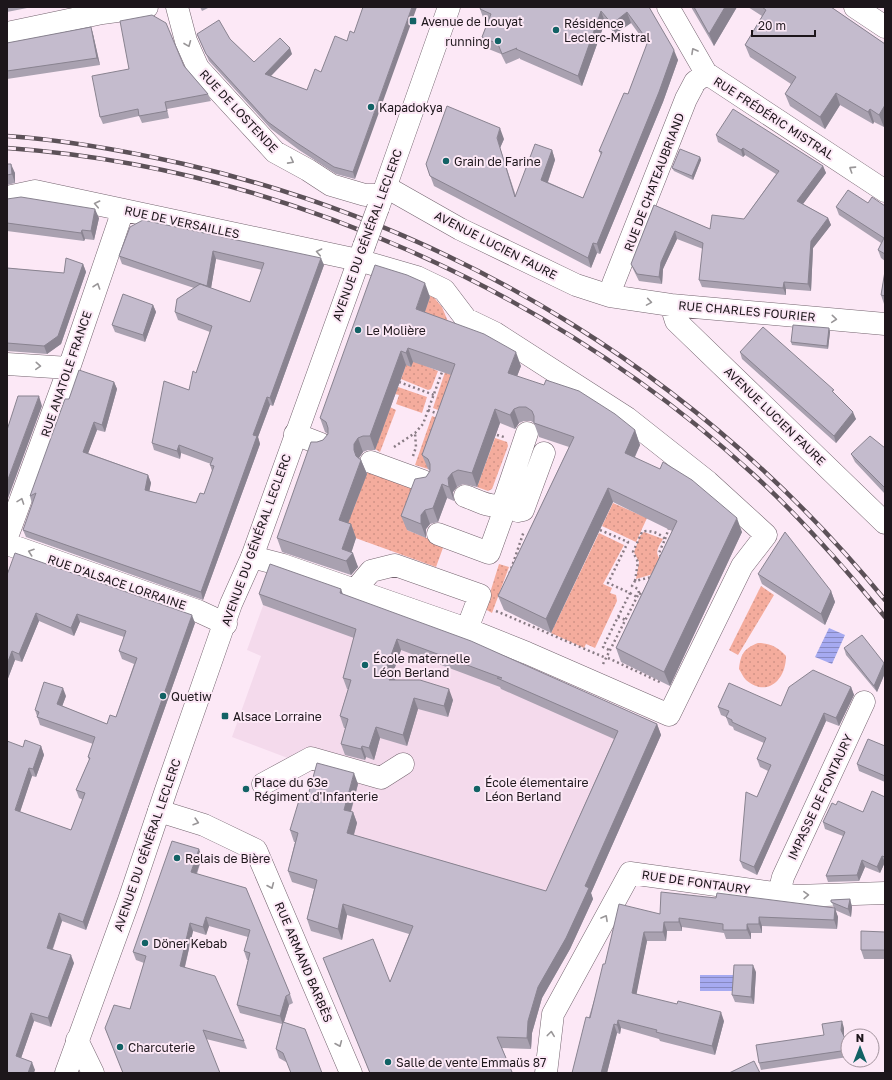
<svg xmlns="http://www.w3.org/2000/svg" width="892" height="1080" font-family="'Golos Text',sans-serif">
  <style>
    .built { fill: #f4daec }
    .grass { fill: url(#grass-dots) }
    .water { fill: url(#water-rules) }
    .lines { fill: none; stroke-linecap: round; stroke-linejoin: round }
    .minor-casing { stroke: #74646f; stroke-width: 23 }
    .major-casing { stroke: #74646f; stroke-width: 23 }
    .path { stroke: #887b84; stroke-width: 2.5; stroke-dasharray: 2 3; stroke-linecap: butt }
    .minor { stroke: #fff; stroke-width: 22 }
    .major { stroke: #fff; stroke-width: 22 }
    .rail-casing { stroke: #5c5158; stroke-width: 4.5 }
    .rail { stroke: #fce8f6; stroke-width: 3; stroke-dasharray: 9; stroke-linecap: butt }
    .major-bridge-casing { stroke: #74646f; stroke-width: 23; stroke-linecap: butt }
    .major-bridge { stroke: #fff; stroke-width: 22 }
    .wall { fill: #a9a1b0; fill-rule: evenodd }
    .shaded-wall { fill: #898390 }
    .building { fill: #c4bbcd; stroke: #898390 }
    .oneway { stroke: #999698 }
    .poi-dot { fill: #126265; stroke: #fce8f6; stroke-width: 1.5 }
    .labels { text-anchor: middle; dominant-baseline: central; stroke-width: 4; stroke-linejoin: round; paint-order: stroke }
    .poi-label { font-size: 12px; fill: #1d161b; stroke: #fce8f6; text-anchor: start }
    .street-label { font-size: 12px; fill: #1d161b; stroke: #fce8f6 }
  </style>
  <defs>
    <pattern id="grass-dots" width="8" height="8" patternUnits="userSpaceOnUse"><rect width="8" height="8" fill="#f4ac9d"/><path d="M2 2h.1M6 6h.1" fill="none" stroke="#d19387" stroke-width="1.8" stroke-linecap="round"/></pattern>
    <pattern id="water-rules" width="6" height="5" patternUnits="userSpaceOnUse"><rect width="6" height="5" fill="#a6aaf1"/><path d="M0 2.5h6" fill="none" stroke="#8789c2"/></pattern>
  </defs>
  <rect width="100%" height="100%" fill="#fce8f6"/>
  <!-- built -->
  <path class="built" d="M273,578L589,703L661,735L589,897L593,899L570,949L563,961L292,882L322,771L232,737L261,656L247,650Z"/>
  <!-- grass -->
  <path class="grass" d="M431,294L442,307L449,324L426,366L438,371L431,389L428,390L401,379Z
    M449,360L465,365L448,414L433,408Z
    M398,387L427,397L422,413L396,404L399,395L395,394Z
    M390,407L396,410L380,452L375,449Z
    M432,416L445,421L428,469L415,465Z
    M495,438L507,442L508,446L492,489L488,491L477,487Z
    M368,469L422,488L407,530L444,545L436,567L336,531L354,508Z
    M613,503L647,518L636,542L602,526Z
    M644,532L663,539C659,546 654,552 660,559L653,574L636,579L639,562L634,552L640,536Z
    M599,533L624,545L603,584L612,588L610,593L616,595L617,601L595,648L586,644L584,648L551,633Z
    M499,564L509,567L492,613L485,609Z
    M761,586L774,595L738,655L729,650Z
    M758,643C770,643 778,647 786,656C786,680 767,698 746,680C743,677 741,672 739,669C741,654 743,649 758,643Z"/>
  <!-- water -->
  <path class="water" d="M829,628L845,635L832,664L815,657Z
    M700,975H734V991H700Z"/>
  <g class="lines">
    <!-- minor casing -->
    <g class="minor-casing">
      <path id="minor" d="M177,7L186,41L198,68L275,152L308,170L331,185L365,195H382
        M668,7L706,73L885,191
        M855,7L885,27
        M7,33L102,13L147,7
        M386,187L460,229L576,285L610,296L671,305L885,324
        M7,197L35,191L358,260L417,277L444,290L466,319L495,333L627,418L708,482L766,535L742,566L669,715L527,653L467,629L283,565L252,557
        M610,296L613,284L686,99L695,82L706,73
        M671,305L676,321L885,523
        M7,364L69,368
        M527,433L504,501L506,506L518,511L523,510L544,453
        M295,434L321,444
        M371,462L423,481
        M465,496C477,500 492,510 504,504
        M438,534L489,553L506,506
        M7,537L69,368L123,210
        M7,544L198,611L226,624
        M355,590L371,571L395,565L480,595L467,629
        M263,784L311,758L381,778L403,764
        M159,811L204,825L256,850L351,1073
        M779,893L783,877L864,702
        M77,1040L93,1073
        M546,1073L553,1014L630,873L796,896L885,893"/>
    </g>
    <!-- major casing -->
    <g class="major-casing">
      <path id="major" d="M378,208L449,7
        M66,1073L129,900L166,790L231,604L252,557L364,246"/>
    </g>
    <!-- path -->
    <path class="path" d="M399,382L434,395
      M428,410L441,415
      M497,435L504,437
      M394,447L415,433L423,424L442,372
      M413,456L416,447L415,433
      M600,530L628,542L608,583L630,593L603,647L611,651
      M665,539L669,528
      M508,578L524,531
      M635,581L638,562L633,552L642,532C648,529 660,533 665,539L659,553L662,559
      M630,593L637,597
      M639,593L638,589L632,586L635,581L652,577
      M496,611L606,658
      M618,617L626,620
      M608,658L662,683
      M603,664L639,593L644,596"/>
    <!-- minor -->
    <use href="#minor" class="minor"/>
    <!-- major -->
    <use href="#major" class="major"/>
    <!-- rail casing -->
    <g class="rail-casing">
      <path id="rail" d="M7,136C67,140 126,151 184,164C461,228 705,380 885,600
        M7,148C277,167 554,291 753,474C801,518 844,567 885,617"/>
    </g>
    <!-- rail -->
    <use href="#rail" class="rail"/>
    <!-- major-bridge casing -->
    <g class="major-bridge-casing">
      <path id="major-bridge" d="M364,246L378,208"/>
    </g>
    <!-- major-bridge -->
    <use href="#major-bridge" class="major-bridge"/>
  </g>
  <!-- wall -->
  <path class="wall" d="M7,7H32L7,12Z
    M200,7H210L202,11Z
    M649,7L678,60L663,102L600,254L597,253L591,268L434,186L426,164L504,139L500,148L516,196L552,150L555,160L548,182L583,198L601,155L599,151L628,94L647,45L631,23L615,34L605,22L582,86L520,59V58L506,64L501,54L486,48L482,37L488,21L484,20L480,9Z
    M691,7H737L714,46Z
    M748,7H831L885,44L884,127L874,122L873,124L840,105L825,129L790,106L785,94L791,84L750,57L745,45L762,16Z
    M91,27L93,34L100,65L7,79V43Z
    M197,34L230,39L254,62L292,54L271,76L307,90L347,41L355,179L336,174L299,150L271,129L209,61Z
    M184,66L208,94L211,101L167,109L169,118L142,123L139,116L103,124L100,117Z
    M716,135L823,166L826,173L803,204L828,218L831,225L813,248L811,291L786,289V295L702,287L699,280L703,249L677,239L663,269L662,284L639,281L634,271L631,264L654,205L710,229L744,219L776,174L745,155L743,157L718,142Z
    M700,157L701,160L693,180L674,171L672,168Z
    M7,164L15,173V183L7,185Z
    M7,199L99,218L94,240L85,239L84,241L7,231Z
    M868,203L885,206V261L881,258L878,250L881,243L839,215L836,207Z
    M130,227L324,265L273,406L270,405L258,437L260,444L203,600L26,537L23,530L32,504L30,496L69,399L114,382L117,389L105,432L97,430L88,453L148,475L151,483L149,491L196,503L204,494L212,471L210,465L211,464L181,453L180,459L154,450L152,443L189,390L196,373L210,332L178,320L175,312L194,288L122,264L119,256ZM216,259L262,270L250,302L211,288Z
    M83,264L86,272L61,344L47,354L7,351V268L64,273Z
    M885,271V304H884L881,295Z
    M430,297L425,312L521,366L517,376L635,430L640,445L635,457L742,532L670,686L621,662L616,648L672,531L613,502L551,633L504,610L498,596L569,447L539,437L534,423L531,421H524L519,423L515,429L500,423L477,487L463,484L457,487L453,492L454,501L447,498L438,522L430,524L426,529V538L407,530L401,516L430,471L428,469L422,455L451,375L413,362L411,367L406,365L375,450H368L363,452L359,458L361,460L367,474L348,523L351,524L356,538L351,552L358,567L351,575L282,552L277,538L317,442L323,440L328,434L325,432L320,418Z
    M153,305L156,312L145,342L115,332L112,325Z
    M829,328L830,332L828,349L792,345L791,342Z
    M740,352L835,394L856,419L836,443L742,359Z
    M885,448V494L855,462L851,454Z
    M758,574L831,591L835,602L825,625L762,584Z
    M7,575L195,623L86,930L62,921L53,949L74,963L51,1027L34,1021L21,1058L35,1070L7,1073L23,747L41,746L44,755L36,777L32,776L20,812L71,830L83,800L79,798L76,790L89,760L88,757L93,744L40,725L35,710L66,696L62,706L107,724L116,717L134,664L122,659L119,651L124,637L80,622L74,636L39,621L22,662L15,660L7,681Z
    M259,594H343L657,724L661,735L591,893L593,899L570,949L542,998L532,1033L531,1049L502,1048L512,1073H370L323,958L390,982L409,934L347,915L342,940L311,931L307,919L314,889L292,882L288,871L295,842H294L290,830L307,799L358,784L351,812H353L357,823L354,835L546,891L614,739L501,689L500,687L401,650L393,673L395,680L453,700L448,717L418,709L407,746L380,738L374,760L366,757L365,760L345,755L341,744L346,728H344L340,716L348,689H347L343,678L354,638L263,605Z
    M844,648L884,663L885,666V673L877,692L846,655Z
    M851,687L854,695L839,726L826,721L757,875L743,868L740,861L757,797L768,771L760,767L757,759L764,743L734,730L733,727L729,725L726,717L721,715L718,707L781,706Z
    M885,746V782L859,771L857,764Z
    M885,797V862L880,873L865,867L859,881L828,882L826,876L843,836L825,829L823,822L836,805L863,812Z
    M202,857L197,874L246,888L290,994L293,1003L289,1005L284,1022L286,1062L279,1058L276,1049L282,1024L240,1013L237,1005L248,960H247L244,951L248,937L209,926L206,935L193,931L185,967L244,1041L247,1049L206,1039L220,1073H123L105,1028L130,1009L144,963L136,960L133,952Z
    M716,898L834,908L831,900L850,899L852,907L851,917L835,910L838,917L837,929L762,926V933H751V939H726L724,933L682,927V931H667L666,941H647L636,994L724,1021L715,1055L660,1041L659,1039L621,1028L620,1034L617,1033L607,1073H572L605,964L660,914Z
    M885,932V959H864L861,950Z
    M756,972L754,1004L735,1002L732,995Z
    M844,1028V1036L848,1045V1057L761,1070L759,1063L824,1035Z"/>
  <!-- shaded-wall -->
  <path class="shaded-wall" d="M412,7H417L355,179L353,172Z
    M725,7H737L714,46L709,34Z
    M601,11L605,22L582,86L578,76Z
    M627,12L631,23L615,34L612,24Z
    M91,27L93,34L100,65L97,58Z
    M290,48L292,54L267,80L265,74Z
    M674,50L678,60L663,102L600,254L597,244Z
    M836,93L840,105L825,129L820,117Z
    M885,105V125L884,127L879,115Z
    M870,109L874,122L873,124L868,112Z
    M500,128L504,139L500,148L519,207L497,138Z
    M743,148L745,155L743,157L741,150Z
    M552,150L555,160L545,190L541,180Z
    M700,157L701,160L693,180L692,176Z
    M11,164L15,173V183L12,174Z
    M823,166L826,173L800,208L797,201Z
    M95,209L99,218L94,240L91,231Z
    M828,218L831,225L813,248L811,291L808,284L811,241Z
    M82,230L85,239L84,241L81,233Z
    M675,231L677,239L663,269L662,284L659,277L661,262Z
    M593,243L597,253L591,268L588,258Z
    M213,251L216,259L210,294L207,286Z
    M321,258L324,265L273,406L270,398Z
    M83,264L86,272L61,344L47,354L44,346Z
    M784,282L786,289V295L783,288Z
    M425,283L430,297L421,323L416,309Z
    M153,305L156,312L145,342L143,335Z
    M829,328L830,332L828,349L827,346Z
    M408,348L413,362L411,367L406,353Z
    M401,351L406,365L375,450L370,436Z
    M516,352L521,366L513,387L508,373Z
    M114,382L117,389L105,432L102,425Z
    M39,396L42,406L7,501V482Z
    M267,397L270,405L258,437L260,444L203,600L201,592L253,435Z
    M495,409L500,423L477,487L472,473Z
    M514,409L519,423L515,429L510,415Z
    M853,412L856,419L836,443L834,436Z
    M94,422L97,430L86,459L83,452Z
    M635,430L640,445L630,467L625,453Z
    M358,438L363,452L359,458V465L354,450V444Z
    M179,445L181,453L180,459L177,451Z
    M361,460L367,474L344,534L339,520Z
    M452,473L457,487L453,492L454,501L449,487L448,478Z
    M148,475L151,483L148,498L145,490Z
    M442,484L447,498L438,522L433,508Z
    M608,488L613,502L551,633L546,619Z
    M425,510L430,524L426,529V538L421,524V515Z
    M737,518L742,532L670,686L664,672Z
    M351,524L356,538L350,557L353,553L358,567L351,575L342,549Z
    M341,589L345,600L340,593Z
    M831,591L835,602L825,625L821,614Z
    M36,613L39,621L22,662L19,654Z
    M77,614L80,622L74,636L71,628Z
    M192,615L195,623L86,930L83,922Z
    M397,639L401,650L393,673L396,682L393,691L386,669Z
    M12,651L15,660L7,681V664Z
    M884,663L885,666V673L877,692L874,686Z
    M851,687L854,695L839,726L836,718Z
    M63,688L66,696L60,712L57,704Z
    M449,689L453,700L448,717L444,706Z
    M414,698L418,709L407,746L403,735Z
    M824,713L826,721L757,875L754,867Z
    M657,724L661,735L591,893L593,899L570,949L542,998L532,1033L531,1049L527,1038L528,1021L538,987L585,886Z
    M376,727L380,738L374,760L369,748Z
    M41,746L44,755L36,777L33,769Z
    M362,746L366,757L365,760L361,749Z
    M29,768L32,776L18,818L15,810Z
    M354,773L358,784L348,821L344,810Z
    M353,812L357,823L351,844L347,833Z
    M199,849L202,857L194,880L191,872Z
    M882,856L885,862L880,873L877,867Z
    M862,860L865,867L859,881L857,875Z
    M850,899L852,907L851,917L848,909Z
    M343,904L347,915L342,940L338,929Z
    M835,908L838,917L837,929L834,920Z
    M59,913L62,921L50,956L47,948Z
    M206,917L209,926L206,935L203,927Z
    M759,917L762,926V933L759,924Z
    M679,918L682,927V931L679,922Z
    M664,922L667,931L666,941L663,932Z
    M190,923L193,931L183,974L180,966Z
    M747,924L751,933V939L747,930Z
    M644,932L647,941L635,1002L632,993Z
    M71,955L74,963L51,1027L48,1018Z
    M753,965L756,972L754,1004L751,997Z
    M286,996L289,1005L283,1025L280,1016Z
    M721,1012L724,1021L715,1055L712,1046Z
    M31,1013L34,1021L19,1064L16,1056Z
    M618,1020L621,1028L620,1034L617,1025Z
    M842,1021L844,1028V1037L841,1030Z
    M614,1024L617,1033L607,1073H601Z
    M32,1062L35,1070L34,1073H28Z"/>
  <!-- building -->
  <path class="building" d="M363,7H412L353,172L334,167L297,143L268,122L206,54L197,34L219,20L230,39L254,62L280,38L290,48L265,74L307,90L315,69L321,72L335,36L347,41L350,31L354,33Z
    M481,7H649L674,50L659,92L597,244L593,243L588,258L430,176L426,164L447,106L500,128L497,138L515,197L535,144L552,150L541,180L583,198L602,152L599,151L624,93L628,94L648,41L627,12L612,24L601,11L578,76L516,49L517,48L502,54L498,44L482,37L491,14L480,9Z
    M694,7H725L709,34Z
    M762,7H831L885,44V105L879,115L870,109L868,112L836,93L820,117L785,94L796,77L745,45L766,10Z
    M152,15L166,23L184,66L208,94L165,102L167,111L139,116L138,109L100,117L92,76L129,69L120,21Z
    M91,27L97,58L7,71V43Z
    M733,109L823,166L797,201L828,218L811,241L808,284L784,282L783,288L699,280L703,243L675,231L661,262L659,277L637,274L631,264L654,205L710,229L712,215L744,219L779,171L743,148L741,150L716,135Z
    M680,149L700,157L692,176L672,168Z
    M7,164H11L12,174L7,175Z
    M848,190L868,203L872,197L885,206V254L878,250L884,238L836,207Z
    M21,197L95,209L91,231L82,230L81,233L7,223V199Z
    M143,220L321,258L270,398L267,397L253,435L257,436L201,592L23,530L36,493L30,496L65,399H69L79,370L114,382L102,425L94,422L83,452L148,475L145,490L196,503L200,493L204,494L214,466L210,465L213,458L179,445L177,451L152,443L164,381L189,390L193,371L196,373L212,326L175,312L177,299L200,284L250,302L264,263L213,251L207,286L119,256L130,227Z
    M66,258L83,264L58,336L44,346L7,343V268L64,273Z
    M375,265L407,275L425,283L416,309L484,334L516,352L508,373L544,385L546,380L579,391L615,414L635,430L625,453L660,469L663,462L692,480L737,518L664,672L616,648L677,521L608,488L546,619L498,596L574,437L534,423V416L532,411L526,407H519L514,409L510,415L495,409L472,473L458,470L452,473L448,478L449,487L442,484L433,508L425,510L421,515V524L401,516L415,479L426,477L430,471V464L428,459L422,455L455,364L408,348L406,353L401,351L370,436H363L358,438L354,444V450L356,456L361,460L339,520L351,524L342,549L353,553L346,561L277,538L311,442H317L323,440L328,434V428L326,422L320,418Z
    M885,271V296L881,295Z
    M123,294L153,305L143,335L112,325Z
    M793,325L829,328L827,346L791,342Z
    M763,327L834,390L832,391L853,412L834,436L740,352Z
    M18,396H39L7,482V430Z
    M870,436L885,448V488L851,454Z
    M785,532L831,591L821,614L758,574Z
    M15,553L192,615L83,922L59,913L47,948L71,955L48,1018L31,1013L16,1056L32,1062L28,1073H7V741L23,747L25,740L41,746L33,769L29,768L15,810L71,830L85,793L76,790L90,758L88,757L95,737L37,717L39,712L35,710L44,682L63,688L57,704L107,724L110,715L116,717L137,658L119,651L126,631L77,614L71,628L36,613L19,654L12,651L7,664V575Z
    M270,564L341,589L340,593L471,641L657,724L585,886L589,888L566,938L538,987L528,1021L527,1038L497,1037L512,1072L509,1073H370L323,958L373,939L390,982L413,926L343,904L338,929L307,919L317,880L288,871L298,833L290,830L300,797L307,799L317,763L354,773L344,810L353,812L347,833L546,891L618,731L497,678H502L397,639L386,669L392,671L389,680H420L449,689L444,706L414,698L403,735L376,727L369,748L362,746L361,749L341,744L348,719L340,716L351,680L343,678L356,629L259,594Z
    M862,635L884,663L874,686L844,648Z
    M813,670L851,687L836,718L824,713L754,867L740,861L746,792L757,797L771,765L757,759L766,738L732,722V720L726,717L729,711L718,707L729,683L781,706L789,687Z
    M868,739L885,746V776L857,764Z
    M872,791L885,797V857L882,856L877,867L862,860L857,875L826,876L845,832L823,822L832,803L836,805L838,801L863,812Z
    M172,841L199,849L191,872L246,888L290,994L286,996L280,1016L237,1005L250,953L244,951L250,930L206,917L203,927L190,923L180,966L215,976L244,1041L203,1030L220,1073H123L105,1028L114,1005L130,1009L146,956L133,952Z
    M661,892L716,898L717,893L835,908L834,920L759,917V924H747V930H723V924L679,918V922H664L663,932H644L632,993L677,1004L678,1001L721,1012L712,1046L656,1032L657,1030L618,1020L617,1025L614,1024L601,1073H572L586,1017L590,1018L603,964H605L619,904L660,914Z
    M850,899L848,909L831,902V900Z
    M861,931L885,932V950H861Z
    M734,965H753L751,997L732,995Z
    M842,1021L841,1030L848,1045V1050L759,1063L756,1045L824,1035L822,1024Z
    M283,1022L305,1029L322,1073H291L283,1053L276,1049Z
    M754,1061L760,1073H729Z"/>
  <!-- one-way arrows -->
  <defs><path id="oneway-chevron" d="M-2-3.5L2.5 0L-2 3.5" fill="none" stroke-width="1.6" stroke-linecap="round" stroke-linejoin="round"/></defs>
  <g class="oneway">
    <use href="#oneway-chevron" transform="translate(188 44) rotate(68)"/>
    <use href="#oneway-chevron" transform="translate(694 51) rotate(-119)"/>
    <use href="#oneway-chevron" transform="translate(291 161) rotate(28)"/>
    <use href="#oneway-chevron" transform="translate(852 169) rotate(-147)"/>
    <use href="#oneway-chevron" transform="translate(97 204) rotate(-168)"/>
    <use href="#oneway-chevron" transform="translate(319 252) rotate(-168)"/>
    <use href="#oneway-chevron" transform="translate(97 286) rotate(-71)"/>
    <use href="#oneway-chevron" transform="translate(649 302) rotate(9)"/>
    <use href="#oneway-chevron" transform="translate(834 319) rotate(5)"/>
    <use href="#oneway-chevron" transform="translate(38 366) rotate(4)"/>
    <use href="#oneway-chevron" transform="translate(21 501) rotate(-70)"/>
    <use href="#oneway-chevron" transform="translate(31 552) rotate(-161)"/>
    <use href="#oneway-chevron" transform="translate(196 822) rotate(17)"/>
    <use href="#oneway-chevron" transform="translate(271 886) rotate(67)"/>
    <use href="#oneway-chevron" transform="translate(806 895) rotate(-2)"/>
    <use href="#oneway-chevron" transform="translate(605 918) rotate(-61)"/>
    <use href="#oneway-chevron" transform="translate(551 1034) rotate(-83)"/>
    <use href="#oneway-chevron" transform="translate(339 1044) rotate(67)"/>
  </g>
  <!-- markers -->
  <g class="poi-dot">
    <rect x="409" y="17" width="8" height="8" rx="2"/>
    <circle cx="556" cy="30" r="4"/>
    <circle cx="498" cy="41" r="4"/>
    <circle cx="371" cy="107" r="4"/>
    <circle cx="446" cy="161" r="4"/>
    <circle cx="358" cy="330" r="4"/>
    <circle cx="365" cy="665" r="4"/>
    <circle cx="163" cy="696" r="4"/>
    <rect x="221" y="712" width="8" height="8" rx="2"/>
    <circle cx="246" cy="789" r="4"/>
    <circle cx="477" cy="789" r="4"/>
    <circle cx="177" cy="858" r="4"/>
    <circle cx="145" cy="943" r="4"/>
    <circle cx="120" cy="1047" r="4"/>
    <circle cx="388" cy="1062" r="4"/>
  </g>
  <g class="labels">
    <!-- poi labels -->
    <g class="poi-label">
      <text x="421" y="21">Avenue de Louyat</text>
      <text x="564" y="23">Résidence<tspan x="564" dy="14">Leclerc-Mistral</tspan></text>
      <text x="490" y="41" text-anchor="end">running</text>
      <text x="379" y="107">Kapadokya</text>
      <text x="454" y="161">Grain de Farine</text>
      <text x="366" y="330">Le Molière</text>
      <text x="373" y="658">École maternelle<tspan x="373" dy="14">Léon Berland</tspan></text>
      <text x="171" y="696">Quetiw</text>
      <text x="233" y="716">Alsace Lorraine</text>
      <text x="254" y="782">Place du 63e<tspan x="254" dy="14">Régiment d'Infanterie</tspan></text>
      <text x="485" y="782">École élementaire<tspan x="485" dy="14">Léon Berland</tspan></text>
      <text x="185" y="858">Relais de Bière</text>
      <text x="153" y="943">Döner Kebab</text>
      <text x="128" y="1047">Charcuterie</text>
      <text x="396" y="1062">Salle de vente Emmaüs 87</text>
    </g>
    <!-- street labels -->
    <g class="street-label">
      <text transform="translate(239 111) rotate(47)">RUE DE LOSTENDE</text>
      <text transform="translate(774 118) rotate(33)">RUE FRÉDÉRIC MISTRAL</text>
      <text transform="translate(654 182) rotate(-69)">RUE DE CHATEAUBRIAND</text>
      <text transform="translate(182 222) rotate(12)">RUE DE VERSAILLES</text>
      <text transform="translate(367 235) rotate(-70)">AVENUE DU GÉNÉRAL LECLERC</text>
      <text transform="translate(496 245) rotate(27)">AVENUE LUCIEN FAURE</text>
      <text transform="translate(747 311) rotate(5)">RUE CHARLES FOURIER</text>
      <text transform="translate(66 374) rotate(-71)">RUE ANATOLE FRANCE</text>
      <text transform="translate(775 416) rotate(44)">AVENUE LUCIEN FAURE</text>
      <text transform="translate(256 540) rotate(-70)">AVENUE DU GÉNÉRAL LECLERC</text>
      <text transform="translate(117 582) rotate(19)">RUE D'ALSACE LORRAINE</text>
      <text transform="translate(820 797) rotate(-65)">IMPASSE DE FONTAURY</text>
      <text transform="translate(147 845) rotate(-71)">AVENUE DU GÉNÉRAL LECLERC</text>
      <text transform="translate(696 882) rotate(8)">RUE DE FONTAURY</text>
      <text transform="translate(304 962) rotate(67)">RUE ARMAND BARBÈS</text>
    </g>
  </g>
  <!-- border -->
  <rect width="892" height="1080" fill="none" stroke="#1d161b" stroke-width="16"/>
  <!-- north arrow -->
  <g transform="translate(860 1048)"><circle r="19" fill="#fce8f6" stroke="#a3949e"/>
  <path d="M0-3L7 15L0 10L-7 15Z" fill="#126265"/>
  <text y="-6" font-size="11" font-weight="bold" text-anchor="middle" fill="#1d161b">N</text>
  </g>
  <!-- scale -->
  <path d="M752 30v6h63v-6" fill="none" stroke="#1d161b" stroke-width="2"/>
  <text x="758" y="30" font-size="12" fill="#1d161b" stroke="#fce8f6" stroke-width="3" paint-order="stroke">20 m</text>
</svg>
